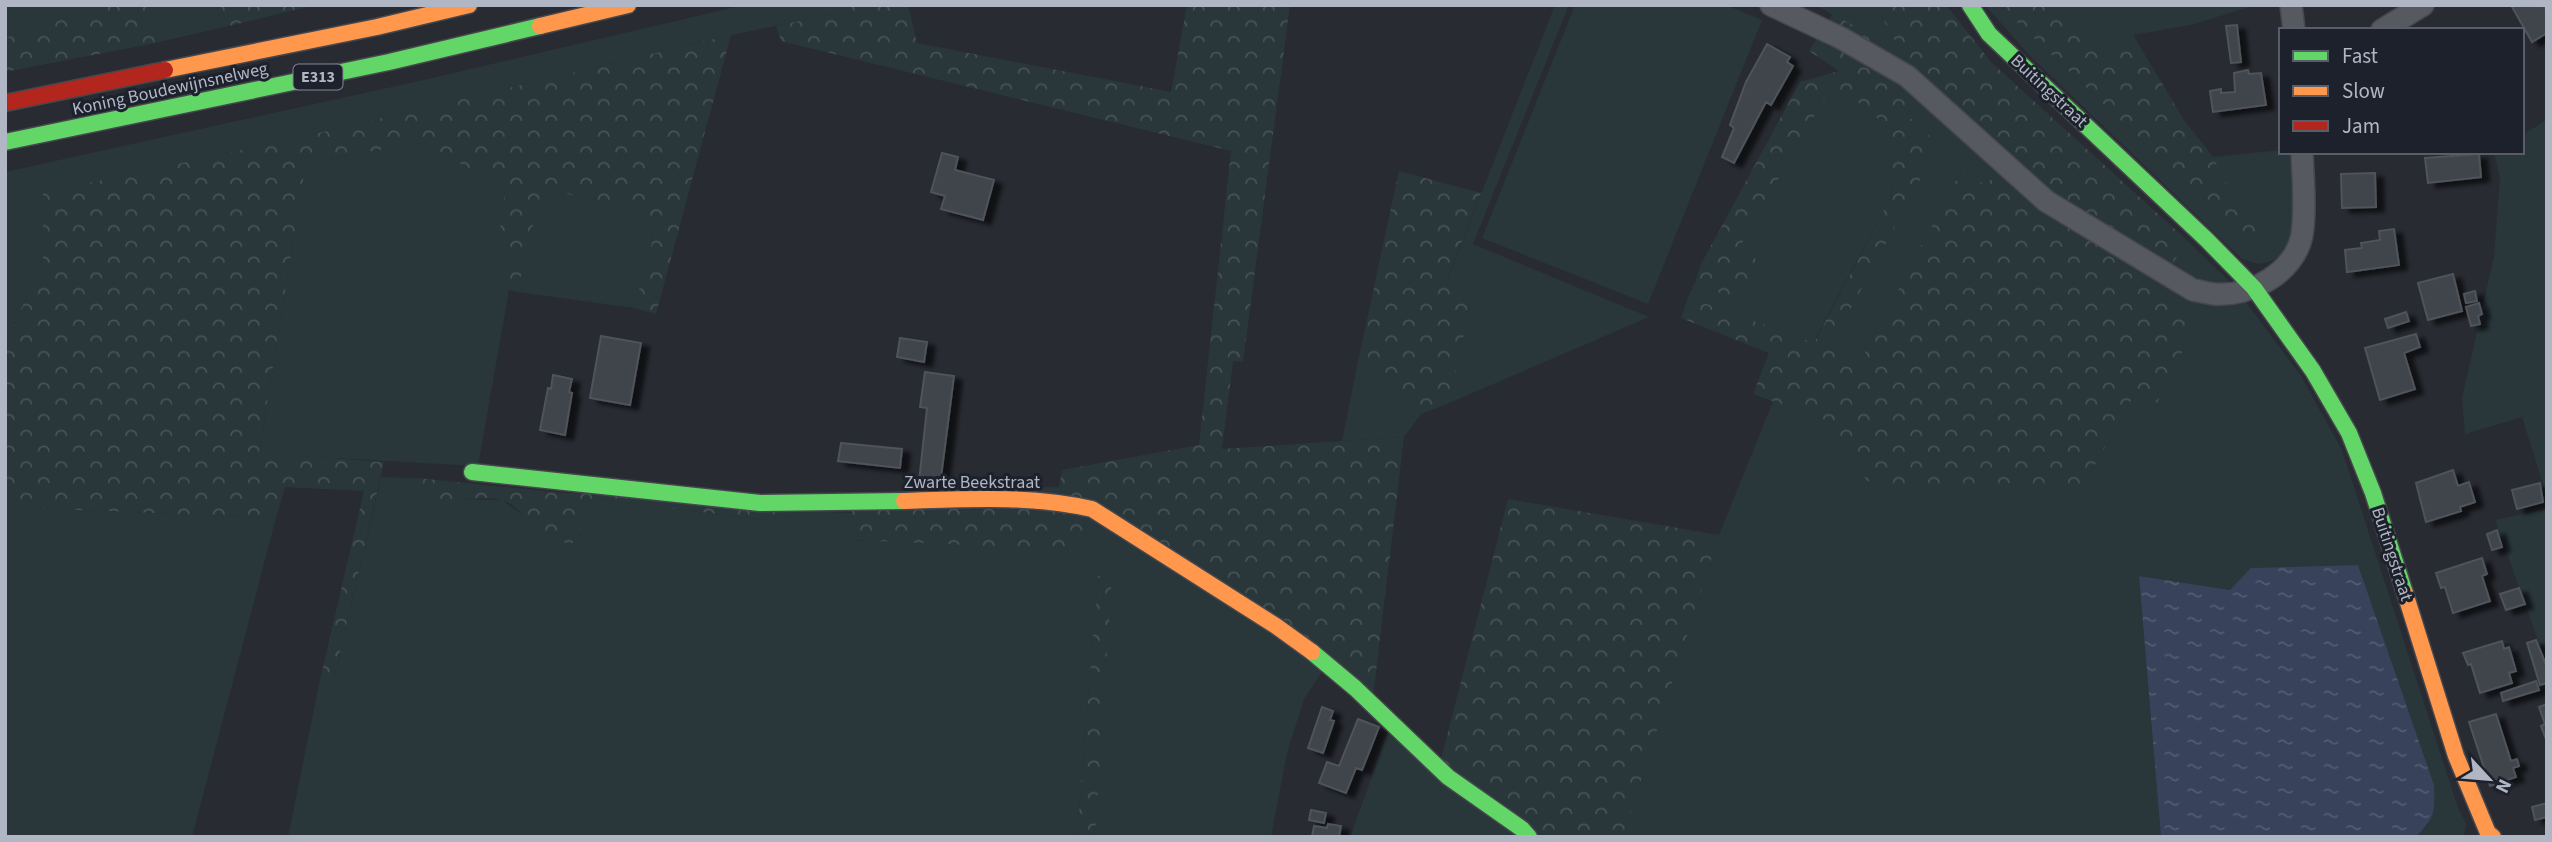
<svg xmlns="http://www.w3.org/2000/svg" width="2552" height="842" font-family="'Source Sans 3',sans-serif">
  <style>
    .grass { fill: #29373b }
    .forest { fill: url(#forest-crowns); fill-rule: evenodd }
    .water { fill: url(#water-ripples) }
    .building { fill: #41444b; stroke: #4f535a; stroke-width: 2; filter: url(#shadow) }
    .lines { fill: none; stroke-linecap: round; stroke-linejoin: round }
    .street-casing { stroke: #46474d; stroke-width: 24 }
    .fast-casing { stroke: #46474d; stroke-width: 19 }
    .slow-casing { stroke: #46474d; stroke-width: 19 }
    .jam-casing { stroke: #46474d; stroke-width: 19 }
    .street { stroke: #575960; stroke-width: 21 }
    .fast { stroke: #63d668; stroke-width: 16 }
    .slow { stroke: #ff974d; stroke-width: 16 }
    .jam { stroke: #b3261e; stroke-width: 16 }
    .labels { text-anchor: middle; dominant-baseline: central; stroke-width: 6; stroke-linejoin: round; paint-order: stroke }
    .shield { fill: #1c212c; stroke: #848996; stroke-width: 2 }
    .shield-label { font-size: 16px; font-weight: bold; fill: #b1b6c4 }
    .street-label { font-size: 18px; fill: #b1b6c4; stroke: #1c212c }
  </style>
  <defs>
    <pattern id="forest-crowns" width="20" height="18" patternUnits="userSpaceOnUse" patternTransform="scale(1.75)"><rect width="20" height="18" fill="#29373b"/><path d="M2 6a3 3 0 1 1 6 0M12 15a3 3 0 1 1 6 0" fill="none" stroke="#465256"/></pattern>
    <pattern id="water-ripples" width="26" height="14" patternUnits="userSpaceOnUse" patternTransform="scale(1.75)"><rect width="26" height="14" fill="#38435b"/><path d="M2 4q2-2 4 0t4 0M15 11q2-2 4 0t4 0" fill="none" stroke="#525c71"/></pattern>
    <filter id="shadow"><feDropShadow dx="8" dy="4.5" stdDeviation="2" flood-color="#0009"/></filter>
  </defs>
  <rect width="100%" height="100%" fill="#282b32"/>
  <!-- grass -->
  <path class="grass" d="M5,5H101L5,38Z
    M149,5H217L220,28L155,43Z
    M744,5H846V11L718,38L310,135L44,193L43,258L5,347V172L419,81Z
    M1555,5H1569L1473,244L1649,317L1449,403L1473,293L1447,281Z
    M1575,5H1726L1762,20L1648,304L1482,238Z
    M1815,5H1875L1902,53Z
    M1985,5H1999L2246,239L2263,228L2232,195L2213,157L2281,150V152H2291L2293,233L2289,247L2282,257L2268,262L2258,264L2242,259L2029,55Z
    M2056,5H2256L2191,25L2133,35L2108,61Z
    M1839,95L1863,105L1875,115L1883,127L1889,149L1893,193L1813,343L1688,297L1696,280L1708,290L1737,250L1816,113L1826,99Z
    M1925,101L1998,171L1985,187L1963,167L1860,362L1829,349L1939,145L1906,114Z
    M2547,120V497L2522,417L2465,434L2462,398L2494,256L2500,178L2494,153L2522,152V135Z
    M423,142L505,189L500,227L510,239L500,288L509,290L478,466L259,454L306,163Z
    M542,189L622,205L651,222L652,243L634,308L517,292Z
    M2188,241L2233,285L2301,376L2342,450L2457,805L2466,824L2464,837H2416L2428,825L2434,785L2358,565L2252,568L2231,590L2139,576L2161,837H1623L1719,535L1773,401L1836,424L1844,447L2082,488L2137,390L2157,402L2200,316L2151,295Z
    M1357,366L1400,376L1397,402L1421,414L1404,437L1342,441Z
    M381,477L417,478V489L438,494L442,515L458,514L461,499L502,500L517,511L580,536L583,498L773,521L776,510L852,513L855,541L1102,521L1324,669L1304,699L1287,753L1271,837H1095L1111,575L1098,576L1077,837H288L318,689L331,691Z
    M5,507L276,518L192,837H5Z
    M2547,509V645L2540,646L2495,520Z
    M1389,729L1519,837H1350Z"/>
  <!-- forest -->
  <path class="forest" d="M101,5H149L155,43L5,72V38Z
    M217,5H316L220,28Z
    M846,5H908L917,43L1171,92L1187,5H1290L1243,362L1233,361L1222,449L1404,437L1373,697L1102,521L1084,550L854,540L850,493L1059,487L1062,470L1199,445L1231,151L781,41L776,26L846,11Z
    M1875,5H1946L1992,63L2188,241L2151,295L2200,316L2157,403L2137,390L2082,488L1903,486L1867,481L1844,447L1836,424L1753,394L1769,353L1681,318L1688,297L1814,343L1893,193L1889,150L1883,127L1875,115L1863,105L1839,95L1826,99L1816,113L1738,250L1759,261L1742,298L1708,290L1696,280L1700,266L1800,82L1839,71L1809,51L1833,14L1902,53ZM1938,92L1998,171L1985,186L1963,167L1860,362L1829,349L1939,145L1906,114Z
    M1999,5H2056L2107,60L2133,35L2184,120L2213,157L2232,195L2263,228L2246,239Z
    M731,35L656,314L634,308L652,243L651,222L622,205L542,189L517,292L500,288L510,239L500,227L505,189L423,142L306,163L259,453L384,462L331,691L318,689L364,491L285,487L276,518L5,507V347L43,258V193L310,135Z
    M1399,171L1481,193L1447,280L1473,293L1449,403L1421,414L1397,402L1399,376L1357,366Z
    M417,478L563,493L779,497L774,521L583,498L580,536L571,544C535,539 526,507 501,500C489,497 474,499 461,499L458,514L450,521L442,515L438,494L416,490Z
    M1508,499L1719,535L1623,837H1536L1440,763Z
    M1112,575L1095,837H1077L1098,576Z"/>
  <!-- water -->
  <path class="water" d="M2358,565L2434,785C2435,811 2435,818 2416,837H2161L2139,576L2230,590L2251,568Z"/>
  <!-- building -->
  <path class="building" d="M2511,5H2543L2547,11V33L2532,42Z
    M2237,25L2241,62L2231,63L2226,26Z
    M1767,44L1790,57L1787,62L1793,66L1771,105L1766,102L1734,163L1722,157L1734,128L1730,125L1746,82Z
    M2248,70L2249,74L2261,73L2266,105L2213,112L2210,91L2221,89V93L2235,92L2234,73Z
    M942,153L958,157L955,170L994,180L983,220L941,209L945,196L931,192Z
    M2479,154L2481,177L2428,183L2425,158Z
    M2375,173L2376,207L2342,208L2341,174Z
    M2394,229L2399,265L2347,272L2345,250L2362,248L2361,243L2380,240L2379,231Z
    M2453,274L2462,311L2428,320L2418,283Z
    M2475,291L2477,301L2466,303L2464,294Z
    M2479,303L2482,314L2478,316L2480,324L2471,326L2466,307Z
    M2406,312L2409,321L2388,328L2385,319Z
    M2416,334L2420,347L2404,353L2415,389L2380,400L2365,348Z
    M601,336L641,343L630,405L590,398Z
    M900,338L927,342L924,362L897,357Z
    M925,372L954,376L940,485L919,482L927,408L920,407Z
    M553,375L572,379L569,392L572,393L565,435L540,430L548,388L551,389Z
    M841,443L902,449L900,468L838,461Z
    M2453,470L2458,486L2469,482L2475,502L2460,507L2461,511L2426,522L2416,483Z
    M2540,483L2543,502L2517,509L2512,490Z
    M2497,530L2502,547L2492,550L2487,534Z
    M2482,558L2487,574L2482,576L2490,601L2453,613L2445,587L2441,588L2436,573Z
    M2519,588L2525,604L2506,610L2500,594Z
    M2536,640L2547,667V683L2540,685L2527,643Z
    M2502,641L2504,649L2509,647L2516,671L2509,673L2512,683L2480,693L2471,664L2468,665L2463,653Z
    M2536,681L2539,690L2503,701L2501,693Z
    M2547,704V742L2541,726L2545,724L2539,707Z
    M1322,707L1333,711L1330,720L1334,721L1323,753L1308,748Z
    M2496,714L2511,761L2517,759L2519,766L2513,768L2516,777L2490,786L2469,722Z
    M1358,719L1379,727L1362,770L1356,768L1346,793L1319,783L1327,762L1339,766Z
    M2547,803V817L2535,820L2532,807Z
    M1311,810L1326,813L1324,823L1309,820Z
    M1328,824L1341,826L1339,837H1312L1314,826L1327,828Z"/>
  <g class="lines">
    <!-- street casing -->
    <g class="street-casing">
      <path id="street" d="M1771,5L1841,38L1907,76L2046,201L2193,290C2200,291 2207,293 2214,294C2251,297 2295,272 2302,235C2306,208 2303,179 2302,152
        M2291,5L2294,30
        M2382,30L2423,5"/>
    </g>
    <!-- fast casing -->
    <g class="fast-casing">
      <path id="fast" d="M1970,5L1989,34L2207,240L2254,288L2313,371L2349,433L2373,493L2405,593
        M5,142L389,62L540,26
        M472,472L760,503L904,501
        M1312,652L1355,688L1448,777L1522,829L1529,837"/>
    </g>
    <!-- slow casing -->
    <g class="slow-casing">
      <path id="slow" d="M540,26L628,5
        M165,70L377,27L469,5
        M904,501C967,499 1030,495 1092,509L1276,626L1312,652
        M2405,593L2456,756L2488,833L2493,837"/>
    </g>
    <!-- jam casing -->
    <g class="jam-casing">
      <path id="jam" d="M5,103L165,70"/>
    </g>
    <!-- street -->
    <use href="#street" class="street"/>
    <!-- fast -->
    <use href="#fast" class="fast"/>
    <!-- slow -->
    <use href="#slow" class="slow"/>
    <!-- jam -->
    <use href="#jam" class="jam"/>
  </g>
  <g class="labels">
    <!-- shield labels -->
    <rect class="shield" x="293.5" y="64.5" width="49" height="25" rx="5"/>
    <g class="shield-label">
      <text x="318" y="77">E313</text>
    </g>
    <!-- street labels -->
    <g class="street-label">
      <text transform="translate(170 89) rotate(-12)">Koning Boudewijnsnelweg</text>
      <text transform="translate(2049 91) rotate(43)">Buitingstraat</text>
      <text x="972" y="482">Zwarte Beekstraat</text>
      <text transform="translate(2392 554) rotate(72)">Buitingstraat</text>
    </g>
  </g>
  <!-- border -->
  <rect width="2552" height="842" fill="none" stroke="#b1b6c4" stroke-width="14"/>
  <!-- legend -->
  <rect x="2279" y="28" width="245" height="126" fill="#1c212c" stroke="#585d69" stroke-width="2"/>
  <rect x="2293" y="51" width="35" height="10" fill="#63d668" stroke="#585d69" stroke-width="2"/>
  <text x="2342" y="63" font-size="21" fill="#b1b6c4">Fast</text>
  <rect x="2293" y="86" width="35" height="10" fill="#ff974d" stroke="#585d69" stroke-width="2"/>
  <text x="2342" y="98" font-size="21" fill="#b1b6c4">Slow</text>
  <rect x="2293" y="121" width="35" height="10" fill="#b3261e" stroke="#585d69" stroke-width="2"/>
  <text x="2342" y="133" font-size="21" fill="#b1b6c4">Jam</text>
  <!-- north arrow -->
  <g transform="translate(2489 779) rotate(116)" stroke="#1c212c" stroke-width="5" paint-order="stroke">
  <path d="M0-5L12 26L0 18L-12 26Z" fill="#b1b6c4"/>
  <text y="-10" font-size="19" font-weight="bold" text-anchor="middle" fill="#b1b6c4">N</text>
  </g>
</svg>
